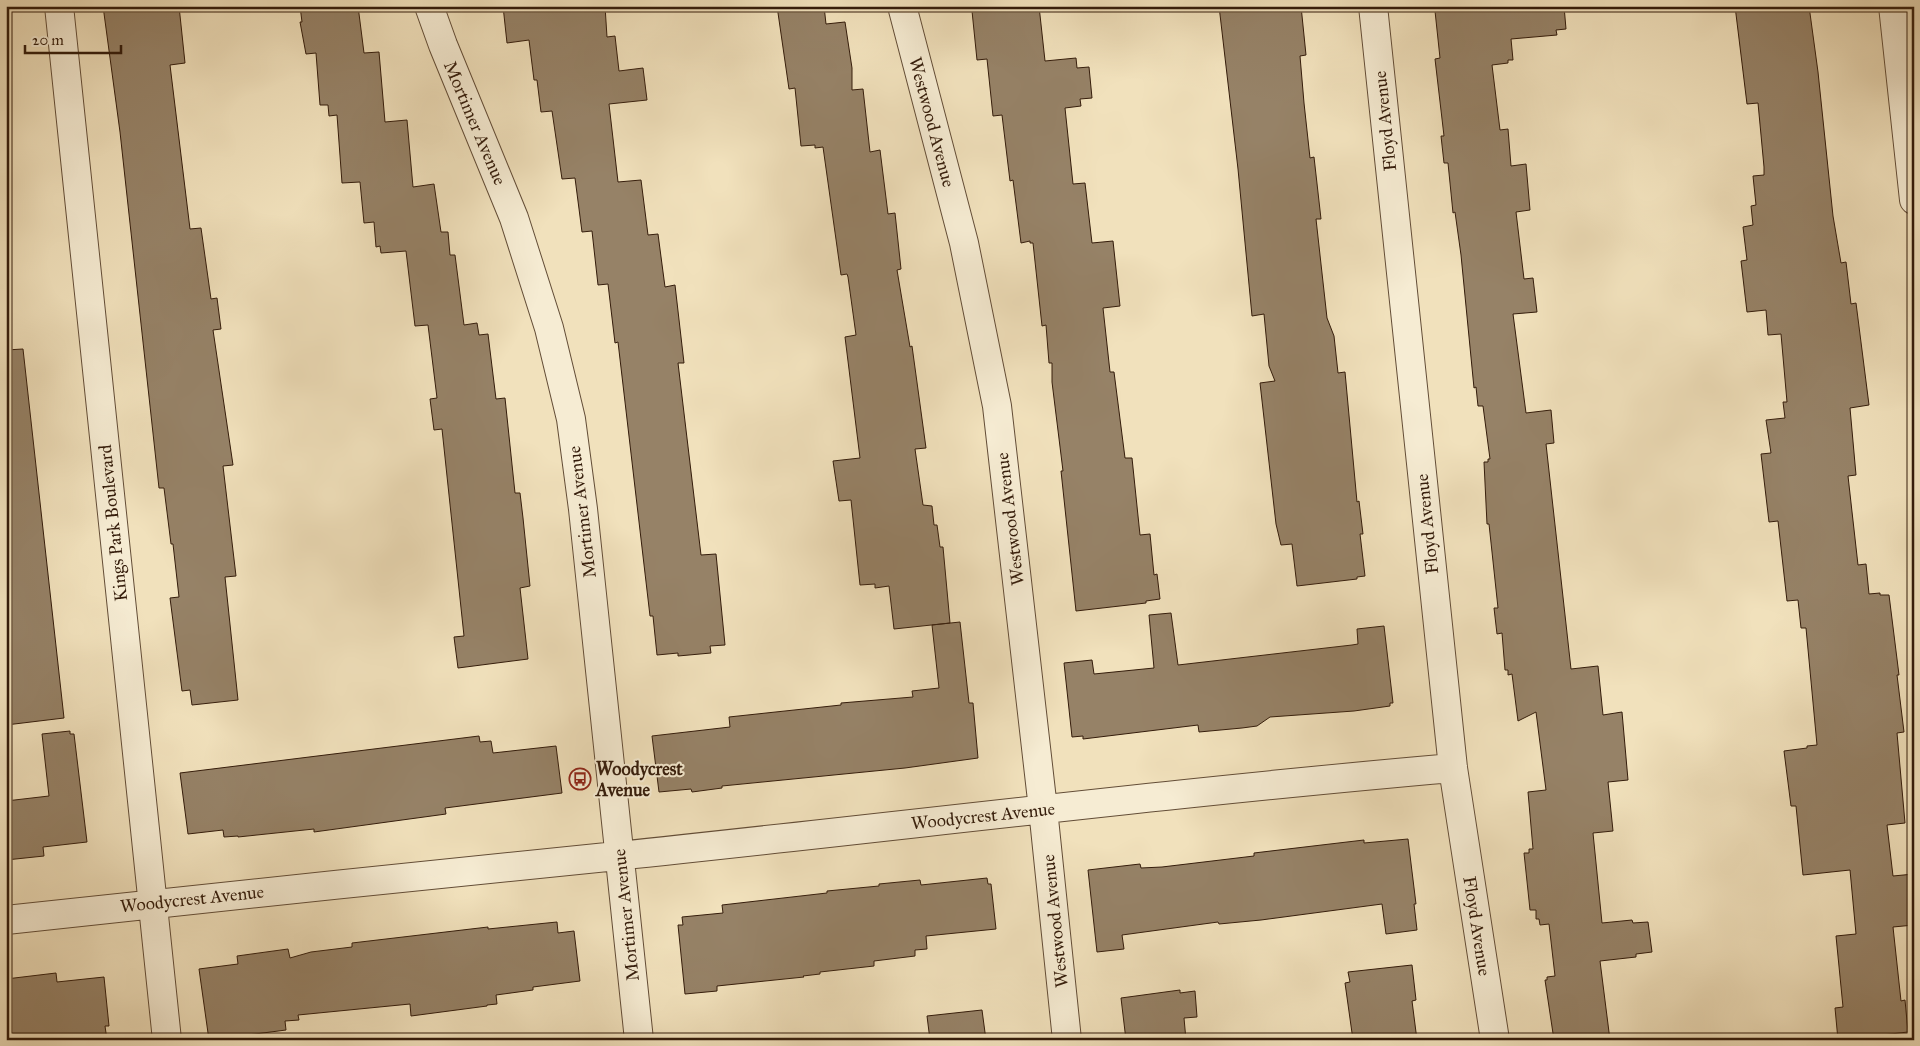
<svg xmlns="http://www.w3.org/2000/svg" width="1920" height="1046" font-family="'IM FELL Great Primer',serif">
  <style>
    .building { fill: #968267; stroke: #341c0b }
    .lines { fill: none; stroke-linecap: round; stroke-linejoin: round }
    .minor-casing { stroke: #634d37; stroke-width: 30 }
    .minor { stroke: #f6ecd3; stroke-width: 28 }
    .labels { text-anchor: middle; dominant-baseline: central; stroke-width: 4; stroke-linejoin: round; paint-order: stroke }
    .street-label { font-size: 18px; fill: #341c0b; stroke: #f6ecd3 }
    .poi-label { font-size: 18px; font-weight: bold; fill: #341c0b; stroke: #f6ecd3; text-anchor: start }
  </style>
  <rect width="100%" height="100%" fill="#f1e1bc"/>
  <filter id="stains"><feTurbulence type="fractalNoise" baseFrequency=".004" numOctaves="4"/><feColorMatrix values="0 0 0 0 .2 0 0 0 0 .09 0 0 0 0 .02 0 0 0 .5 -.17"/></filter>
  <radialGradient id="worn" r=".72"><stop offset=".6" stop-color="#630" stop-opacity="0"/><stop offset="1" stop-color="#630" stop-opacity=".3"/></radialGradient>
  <!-- building -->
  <path class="building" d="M103,6H179L185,63L170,65L190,229L201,228L211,299L217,298L221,329L213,330L233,465L223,466L236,576L225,577L238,700L192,705L190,690L182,691L170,598L179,597L173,544H171L164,488H159L120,132Z
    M300,6H358L364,53L379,52L385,122L407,120L413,187L434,184L441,232H448L450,255H455L464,325L477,323L479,335L488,334L496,399L505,398L515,493H520L523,518L530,586L520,588L528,659L458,668L454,637L464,636L442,429L434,430L430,399L437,398L428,325L415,326L406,251L381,253L380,246L376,247L374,222L364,223L360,182L342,183L337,115L329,116L328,105H320L316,53L306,54L300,22H302Z
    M503,6H605L607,37L615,36L619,71L643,68L647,100L609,104L618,182L641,180L648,235L658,234L665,287L675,285L684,363H678L701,555L716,554L725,645L710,646L711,653L678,656V653L657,655L653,616H650L618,342L615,343L608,284L598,285L592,231L582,232L575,178L562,179L552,111L541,112L537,80H534L529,40L507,43Z
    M777,6H824L826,24L845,22L852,68V90L863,89L870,152L880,150L888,214L895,213L901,269L897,270L910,347L912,346L926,448L915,449L923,505L932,506L934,525H937L940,547H943L950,623L894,629L889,586L875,588V584L860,585L851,500L839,501L833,461L860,458L845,337L856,335L848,277L847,274L841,275L823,147L815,148V145L801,146L795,88L789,89Z
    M1014,6H1039L1045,61L1076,58L1077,68L1089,67L1092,98L1080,99L1081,106L1065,108L1073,184L1085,183L1092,243L1113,241L1120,306L1103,308L1110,372H1114L1125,458H1132L1140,535L1150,534L1154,575L1157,574L1160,599L1146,601V603L1076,611L1061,471H1063L1052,382V363H1049L1046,325L1042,326L1033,243H1030V241L1021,243L1013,180L1010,181L1002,115L993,116L987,59L977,60L972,11Z
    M1219,6H1301L1306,55L1300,56L1304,103L1310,158L1314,157L1321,219H1316L1327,318L1334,336L1338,373L1345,372L1357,502L1359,501L1363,534H1360L1365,576L1357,577V579L1297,586L1292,544L1281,545L1276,524L1260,383L1275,381L1269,366L1264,314L1252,316L1238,169Z
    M1439,6H1564L1566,29L1556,30L1557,35L1511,39L1513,60H1508V63L1492,65L1500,130L1508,129L1511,166L1526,164L1530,210L1516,212L1524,279L1533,278L1537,312L1513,314L1526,413L1551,410L1554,443L1546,444L1571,669L1598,666L1603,715L1622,712L1628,780L1608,782L1613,831L1593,833L1602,923L1632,920L1633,923L1648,922L1652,952L1636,954V957L1600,961L1610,1040H1554L1545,980H1547V977L1555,976L1549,924L1540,925L1539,919H1536V910H1530L1524,853H1529V849H1533L1528,792L1546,790L1536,712L1518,721L1512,674L1508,675V670H1505L1502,633L1497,634L1494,608H1498L1489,524H1487L1484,462H1488V459H1490L1483,406H1478L1476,387L1474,388L1461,255L1455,212L1453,213L1448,163H1444L1441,136H1444L1435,59L1440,58L1435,11L1440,10Z
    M1735,6H1809L1818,72L1833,216L1841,263L1846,262L1851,304L1856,303L1869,405L1850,408L1856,475L1848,476L1858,565L1866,564L1869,594L1880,593V595H1889L1899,675H1897L1904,732L1897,733L1905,823L1887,825L1893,876L1914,874V925L1893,927L1901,1001L1905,1000L1908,1032L1838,1040L1835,1008L1843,1007L1836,936L1856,934L1850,870L1803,875L1796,806H1791L1784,751L1807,748V746L1817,745L1806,628H1801L1798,600L1787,601L1778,521L1769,522L1761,454L1771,453L1766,420L1785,418L1783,402H1787L1781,334L1768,335L1766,310L1747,312L1741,261L1747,260L1743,227L1753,225L1751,206L1756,205L1753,176L1764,175V167L1758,103L1747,104Z
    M23,349L64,718L6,725V350Z
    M1171,613L1178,665L1352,645L1358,644L1357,629L1384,626L1393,703H1390V706L1354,711L1270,717L1257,726L1242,728L1199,732L1198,725L1083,739V736L1072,737L1064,663L1092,660L1094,674L1154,668L1149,615Z
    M960,622L969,703H973L978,758L905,768L722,786V788L692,792L691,789L659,792L652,736L730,727L729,717L841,705V703L913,697L912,691L939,688L932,625Z
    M70,731V734H74L87,842L43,847L44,856L6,860V801L49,796L42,734Z
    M479,736L480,742L491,741L493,753L556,746L562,793L445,808L446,814L314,832V829L238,837V836L224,837L223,830L188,834L180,773Z
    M1408,839L1416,904H1414L1417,930L1386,934L1382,904L1261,920L1219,924L1218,922L1122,935L1124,949L1097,952L1088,870L1140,864L1141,868L1162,867L1254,856V853L1364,840V843Z
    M987,878L988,884H991L996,929L926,936L927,949L915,950V956L874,961V966L820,972V974L803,976L804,977L717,986V991L685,994L678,925H683L682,917L723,913L722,905L827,893V891L879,886V884L920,880L921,885Z
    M557,922L558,933L574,931L580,981L533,987V990L496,995L497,1004L487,1005V1006L411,1016L410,1004L298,1015L299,1020L285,1021L286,1030L209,1040L199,969L238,964L237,956L288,949L290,958L311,952L352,947V943L488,927V929Z
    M1412,965L1416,1000L1412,1001L1417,1040H1353L1345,983L1350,982L1348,972Z
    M56,973L57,982L104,977L109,1026H105L107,1040H45L44,1035L6,1039V979Z
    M1180,990V993L1195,991L1197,1017L1184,1018L1186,1040H1126L1121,998Z
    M982,1010L986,1040H930L927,1016Z"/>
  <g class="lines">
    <!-- minor casing -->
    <g class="minor-casing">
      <path id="minor" d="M59,6L167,1040
        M429,6L443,45L514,218L549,328L571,419L583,509L639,1040
        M902,6L964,243L997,406L1043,809L1067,1040
        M1373,6L1453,768L1495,1040
        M1893,6L1914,200
        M6,920C210,897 413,877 617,856C896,827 1174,792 1453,768"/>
    </g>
    <!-- minor -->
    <use href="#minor" class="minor"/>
  </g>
  <!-- icons -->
  <defs>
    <g id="bus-ring" transform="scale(1.125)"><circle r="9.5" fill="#f6ecd3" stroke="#8f2418" stroke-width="1.5"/><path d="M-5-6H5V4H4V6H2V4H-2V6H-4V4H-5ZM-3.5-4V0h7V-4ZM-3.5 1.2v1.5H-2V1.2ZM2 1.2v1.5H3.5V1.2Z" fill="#8f2418"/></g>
  </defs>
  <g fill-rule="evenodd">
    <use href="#bus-ring" x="580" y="779"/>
  </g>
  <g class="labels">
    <!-- street labels -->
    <g class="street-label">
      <text transform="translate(1385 121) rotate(-96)">Floyd Avenue</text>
      <text transform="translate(932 122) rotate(75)">Westwood Avenue</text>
      <text transform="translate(475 123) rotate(67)">Mortimer Avenue</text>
      <text transform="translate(582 512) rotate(-97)">Mortimer Avenue</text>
      <text transform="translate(1010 519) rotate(-97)">Westwood Avenue</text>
      <text transform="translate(113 523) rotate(-96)">Kings Park Boulevard</text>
      <text transform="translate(1427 524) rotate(-96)">Floyd Avenue</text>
      <text transform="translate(983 816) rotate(-6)">Woodycrest Avenue</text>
      <text transform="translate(192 899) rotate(-6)">Woodycrest Avenue</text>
      <text transform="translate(626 915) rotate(-96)">Mortimer Avenue</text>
      <text transform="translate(1055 921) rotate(-96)">Westwood Avenue</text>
      <text transform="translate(1477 926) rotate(81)">Floyd Avenue</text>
    </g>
    <!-- poi labels -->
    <g class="poi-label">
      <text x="596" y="769">Woodycrest<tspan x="596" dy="21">Avenue</tspan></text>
    </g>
  </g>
  <!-- margin -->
  <rect width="1920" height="1046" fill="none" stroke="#f1e1bc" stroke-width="25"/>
  <rect x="8" y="8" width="1905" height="1031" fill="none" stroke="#341c0b" stroke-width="2.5"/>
  <rect x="12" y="12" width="1895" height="1021" fill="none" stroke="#341c0b"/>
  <!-- scale -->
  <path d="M25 45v8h96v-8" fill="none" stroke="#341c0b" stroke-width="2.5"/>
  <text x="32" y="45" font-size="15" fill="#341c0b" stroke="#f6ecd3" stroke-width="4" paint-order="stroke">20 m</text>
  <rect width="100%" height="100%" filter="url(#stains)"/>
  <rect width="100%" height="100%" fill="url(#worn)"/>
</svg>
